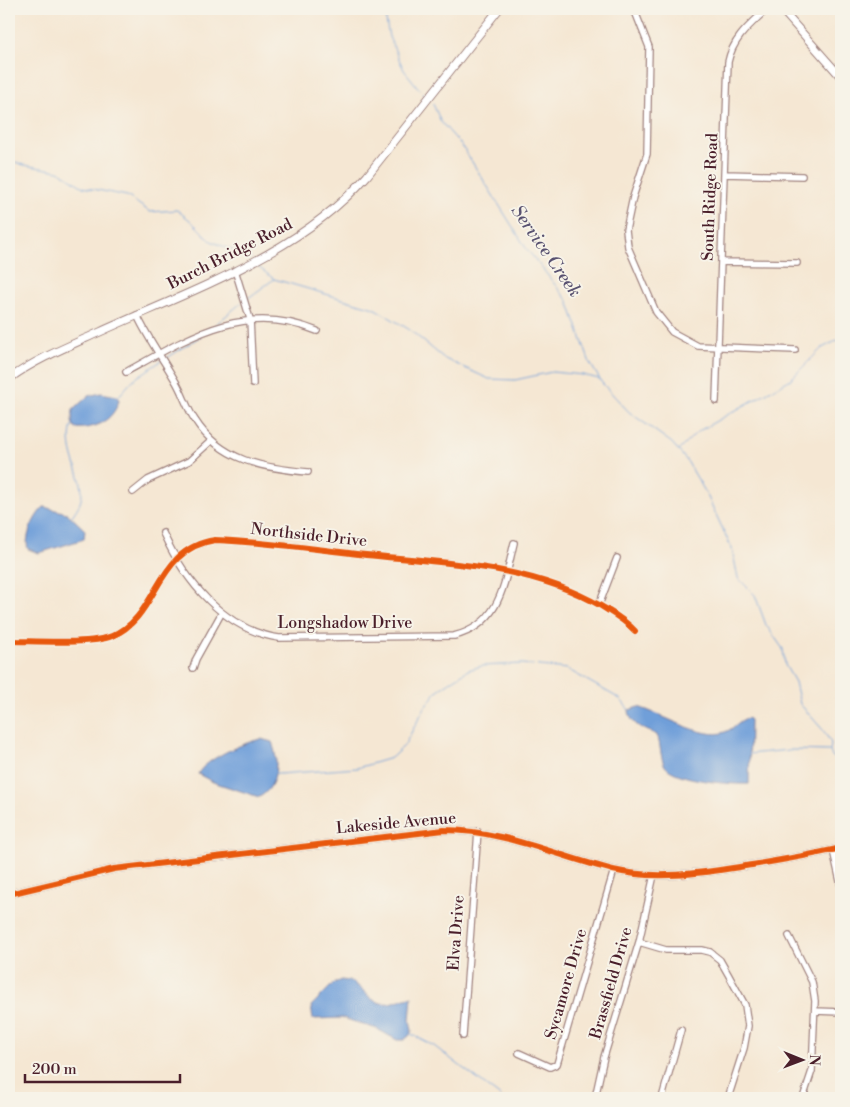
<svg xmlns="http://www.w3.org/2000/svg" width="850" height="1107" font-family="'Libre Bodoni',serif">
  <style>
    .water { fill: #6f9fd9; stroke: #5c5f82 }
    .lines { fill: none; stroke-linecap: round; stroke-linejoin: round }
    .stream { stroke: #6f9fd9; stroke-width: 1 }
    .minor-casing { stroke: #a0837f; stroke-width: 8 }
    .tertiary-casing { stroke: #a0837f; stroke-width: 9 }
    .minor { stroke: #fff; stroke-width: 5.5 }
    .tertiary { stroke: #fff; stroke-width: 7 }
    .cycleway-casing { stroke: #f7f3e8; stroke-width: 9 }
    .cycleway { stroke: #e8590c; stroke-width: 6 }
    .labels { text-anchor: middle; dominant-baseline: central; stroke-width: 4; stroke-linejoin: round; paint-order: stroke }
    .street-label { font-size: 16px; fill: #4a1f2b; stroke: #f7f3e8 }
    .water-label { font-size: 18px; font-style: italic; fill: #595271; stroke: #f7f3e8 }
  </style>
  <rect width="100%" height="100%" fill="#f7f3e8"/>
  <filter id="ink" filterUnits="userSpaceOnUse"><feTurbulence type="fractalNoise" baseFrequency=".02" numOctaves="2"/><feDisplacementMap in="SourceGraphic" scale="10" xChannelSelector="R" yChannelSelector="G"/><feConvolveMatrix kernelMatrix="1 2 1 2 8 2 1 2 1" color-interpolation-filters="sRGB"/></filter>
  <filter id="wash" filterUnits="userSpaceOnUse"><feTurbulence type="fractalNoise" baseFrequency=".0096" numOctaves="4" result="noise"/><feDisplacementMap in="SourceGraphic" scale="20" xChannelSelector="R" yChannelSelector="G"/><feGaussianBlur stdDeviation="1.12" result="paint"/><feColorMatrix in="noise" values="0 0 0 0 0 0 0 0 0 0 0 0 0 0 0 0 0 1.4 0 .05"/><feComposite in="paint" operator="in"/></filter>
  <g filter="url(#wash)">
    <rect width="100%" height="100%" fill="#f5e7d3"/>
    <!-- water -->
    <path class="water" d="M101,393L117,396L119,400C114,420 95,430 75,428L72,422L73,410L88,396Z
      M44,507L67,513L85,530L84,539L39,553L28,549C24,537 35,515 44,507Z
      M638,707C660,713 705,741 725,732C734,729 738,720 748,718L750,720L749,784C732,785 675,780 665,766C660,757 661,745 657,735C645,729 630,726 629,710Z
      M261,739L272,742C279,760 278,788 259,797L213,782L198,774C205,759 245,742 261,739Z
      M341,980C362,980 366,1001 381,1003C394,1005 403,997 412,997L410,1020L412,1031L409,1036L404,1040H397L377,1029L343,1018L313,1019L311,1006L334,983Z"/>
    <g class="lines">
      <!-- stream -->
      <path class="stream" d="M384,9L389,37L398,57L404,70L424,95
        M433,104L441,122L462,146L526,248L568,301L590,363L602,383L629,412L672,443L687,461L706,493L732,549L738,578L755,595L766,625L783,649L785,665L795,682L800,704L823,730L831,743L830,752L832,756L841,763
        M9,160L24,165L59,171L83,187L127,196L150,212L177,210L191,221L211,241L251,258
        M257,266L274,279L374,308L410,330L445,359L489,379L515,380L552,372L583,375L599,379
        M247,299L274,279
        M214,326L241,303
        M164,360L201,336
        M118,397L133,380L161,361
        M72,425C63,455 89,480 80,503C78,507 75,512 72,516
        M679,450L697,432L791,379L822,348L838,340
        M748,754L790,750L829,751
        M274,772L279,774L357,768L391,758L404,746L425,707L438,690L468,670L482,666L522,664L567,669L620,699L629,710
        M409,1033L434,1046L502,1098"/>
    </g>
  </g>
  <g filter="url(#ink)">
    <g class="lines">
      <!-- minor casing -->
      <g class="minor-casing">
        <path id="minor" d="M634,9L649,47L647,154L633,197L626,230L628,247L656,312L672,332L698,346L795,350
          M725,174L802,176
          M722,262L797,263
          M235,270L250,319L253,384
          M137,315C148,339 163,359 176,382C183,394 187,408 195,420C221,461 263,468 308,472
          M126,372C189,337 244,301 317,331
          M716,401L728,62C733,38 750,25 767,9
          M133,492L148,480L189,461L211,441
          M163,533C185,581 224,630 279,638L454,636C501,624 504,584 514,543
          M599,605L617,558
          M9,641C35,641 90,645 112,636C160,616 154,549 215,540C265,542 315,549 366,555C446,563 531,565 601,606C614,614 625,620 635,631
          M193,668L196,659L221,614
          M833,850L841,886
          M789,936L812,982L815,1001L812,1071L803,1098
          M639,942L666,950H702L710,952L720,960L728,974L745,1005L748,1026L744,1048L728,1098
          M815,1011L841,1012
          M463,1036L478,831
          M519,1053L550,1067L557,1064L614,870
          M595,1098L604,1057L639,942L654,875
          M662,1098L681,1030"/>
      </g>
      <!-- tertiary casing -->
      <g class="tertiary-casing">
        <path id="tertiary" d="M781,9L841,77
          M9,379C36,359 69,346 100,332C192,290 299,254 367,176L499,9
          M9,894L114,869L444,830C504,830 556,856 613,870C660,881 706,872 752,865C782,860 812,855 841,848"/>
      </g>
      <!-- minor -->
      <use href="#minor" class="minor"/>
      <!-- tertiary -->
      <use href="#tertiary" class="tertiary"/>
      <!-- cycleway casing -->
      <g class="cycleway-casing">
        <path id="cycleway" d="M9,641C35,641 90,645 112,636C160,616 154,549 215,540C265,542 315,549 366,555C446,563 531,565 601,606C614,614 625,620 635,631
          M9,894L114,869L444,830C504,830 556,856 613,870C660,881 706,872 752,865C782,860 812,855 841,848"/>
      </g>
      <!-- cycleway -->
      <use href="#cycleway" class="cycleway"/>
    </g>
  </g>
  <g class="labels">
    <!-- street labels -->
    <g class="street-label">
      <text transform="translate(710 197) rotate(-88)">South Ridge Road</text>
      <text transform="translate(230 254) rotate(-27)">Burch Bridge Road</text>
      <text transform="translate(309 535) rotate(6)">Northside Drive</text>
      <text x="345" y="623">Longshadow Drive</text>
      <text transform="translate(396 823) rotate(-5)">Lakeside Avenue</text>
      <text transform="translate(456 933) rotate(-86)">Elva Drive</text>
      <text transform="translate(611 983) rotate(-74)">Brassfield Drive</text>
      <text transform="translate(566 984) rotate(-74)">Sycamore Drive</text>
    </g>
    <!-- water labels -->
    <g class="water-label">
      <text transform="translate(546 251) rotate(55)">Service Creek</text>
    </g>
  </g>
  <!-- margin -->
  <rect width="850" height="1107" fill="none" stroke="#f7f3e8" stroke-width="30"/>
  <!-- north arrow -->
  <g transform="translate(802 1060) rotate(91)" stroke="#f7f3e8" stroke-width="4" paint-order="stroke">
  <path d="M0-4L9 19L0 12L-9 19Z" fill="#4a1f2b"/>
  <text y="-8" font-size="14" font-weight="bold" text-anchor="middle" fill="#4a1f2b">N</text>
  </g>
  <!-- scale -->
  <path d="M25 1074v8h155v-8" fill="none" stroke="#4a1f2b" stroke-width="2.5"/>
  <text x="32" y="1074" font-size="15" fill="#4a1f2b" stroke="#f7f3e8" stroke-width="4" paint-order="stroke">200 m</text>
</svg>
